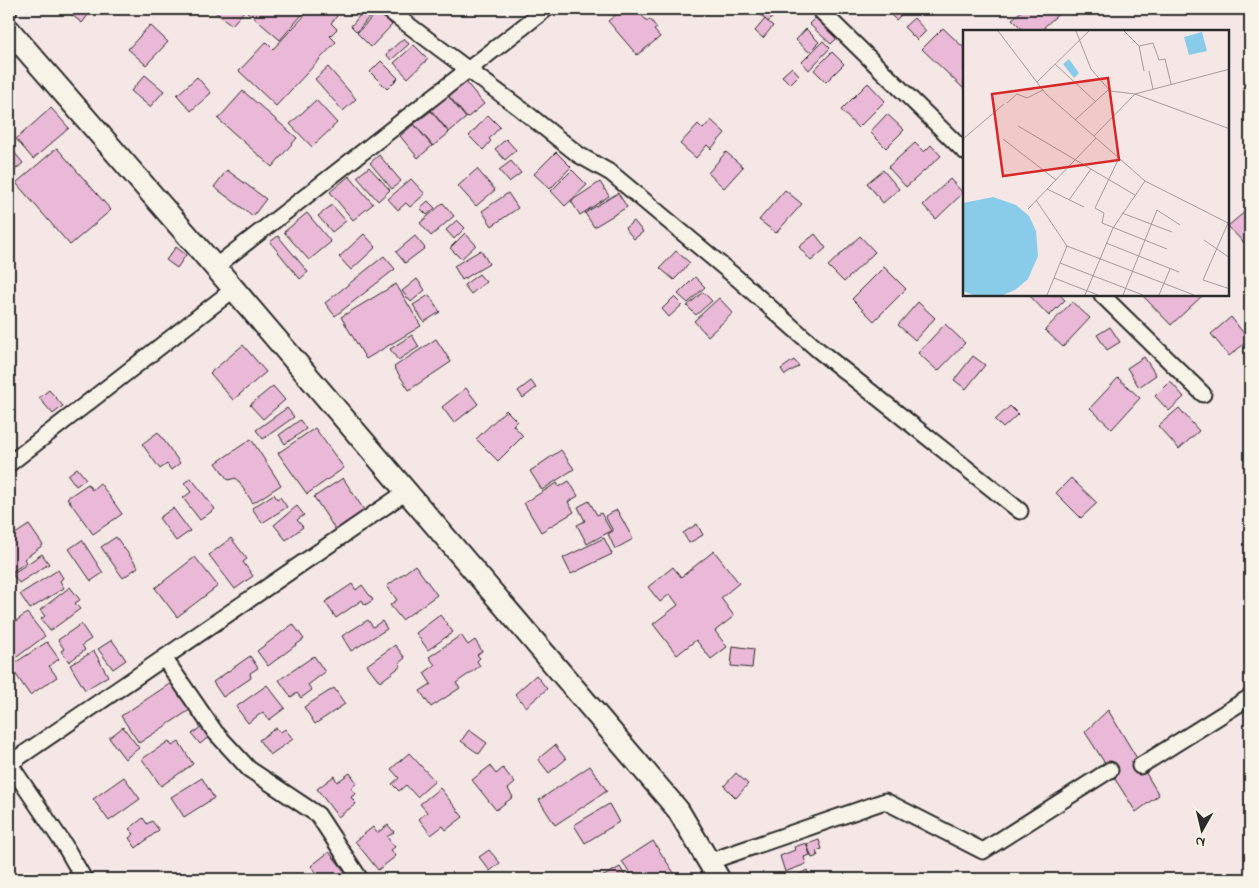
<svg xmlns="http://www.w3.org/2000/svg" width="1259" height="888" font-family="'Indie Flower',sans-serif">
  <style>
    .building { fill: #ebb9d8; stroke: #2b2b2b }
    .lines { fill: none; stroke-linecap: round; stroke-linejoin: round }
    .minor-casing { stroke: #2b2b2b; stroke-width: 19 }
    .secondary-casing { stroke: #2b2b2b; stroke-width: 25 }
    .minor { stroke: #f7f3e8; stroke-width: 15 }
    .secondary { stroke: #f7f3e8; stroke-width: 21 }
    .inset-road { fill: none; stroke: #a49c9b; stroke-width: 1 }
    .view { fill: #d62828; fill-opacity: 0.15; stroke: #d62828; stroke-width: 2.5 }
    .inset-edge { fill: none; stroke: #2b2b2b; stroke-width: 2.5 }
  </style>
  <rect width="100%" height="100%" fill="#f5e7e5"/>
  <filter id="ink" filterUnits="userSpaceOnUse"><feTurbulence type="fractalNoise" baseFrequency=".02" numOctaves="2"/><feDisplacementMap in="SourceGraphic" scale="10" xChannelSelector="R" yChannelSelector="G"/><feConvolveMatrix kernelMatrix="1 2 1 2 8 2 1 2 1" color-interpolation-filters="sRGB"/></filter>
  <g filter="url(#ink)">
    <!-- building -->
    <path class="building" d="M71,9H89L91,11L82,23L68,12Z
      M211,9H243L245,10L232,25Z
      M247,9H307L280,40L245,10Z
      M311,9H330L337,16L331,23L337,29L330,36L336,42L276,106L239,71L266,42L273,49Z
      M365,9H369L373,12L357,32L351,26Z
      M623,9H636L647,21L650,19L657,28L654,30L660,37L637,55L608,21Z
      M754,9H780L768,22Z
      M885,9H907L896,20Z
      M1024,9H1064L1044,27L1047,31H1024L1012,19Z
      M378,11L392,25L371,47L357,33Z
      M816,17L838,37L831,44L809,24Z
      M914,18L926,31L917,40L904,27Z
      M765,19L773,26L763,38L755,31Z
      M150,25L168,42L146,65L128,49Z
      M943,28L964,48V89L922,49Z
      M806,29L819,42L809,52L796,40Z
      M404,38L409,44L391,60L386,54Z
      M823,41L830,48L809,70L802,62Z
      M414,45L428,59L408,78L394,63Z
      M832,52L844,64L826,82L814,70Z
      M381,61L398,78L387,89L370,72Z
      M328,67L356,99L343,111L315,79Z
      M792,67L799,75L790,84L782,76Z
      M145,75L164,91L150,107L131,91Z
      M197,77L211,93L191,111L177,95Z
      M466,82L484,104L467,118L449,96Z
      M868,83L885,101L858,128L841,110Z
      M243,91L297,138L272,167L218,119Z
      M448,96L466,118L449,132L431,110Z
      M316,100L337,123L312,147L290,124Z
      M51,108L69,128L33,159L16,139Z
      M431,111L449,133L433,146L414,124Z
      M887,114L904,130L886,148L870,132Z
      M488,115L500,127L489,139L491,141L483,150L469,136Z
      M711,120L725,133L711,149L707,145L696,158L680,144L698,124L703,129Z
      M414,124L432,146L418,158L400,136Z
      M506,139L516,150L505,160L495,149Z
      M915,143L924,152L931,145L941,156L906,187L888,167Z
      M9,146L23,163L9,175Z
      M57,148L111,210L70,245L16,183Z
      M556,152L571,167L550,189L534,174Z
      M726,152L743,167L724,188L708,173Z
      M379,155L401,181L392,189L370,163Z
      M511,161L521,173L509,182L499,170Z
      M369,167L390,190L378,201L357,177Z
      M477,169L495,190L476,206L458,186Z
      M227,170L266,199L253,216L214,187Z
      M572,170L587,185L565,206L551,191Z
      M883,170L899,189L883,203L867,183Z
      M349,176L373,204L353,220L330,192Z
      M411,179L425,194L410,207L406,203L398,210L388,199Z
      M950,179L963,193L936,219L923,205Z
      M600,182L609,196L580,215L571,201Z
      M785,190L802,204L776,233L759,220Z
      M508,193L518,208L492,226L482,211Z
      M618,193L627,207L594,227L585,213Z
      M428,201L435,208L427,215L420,208Z
      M443,203L454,216L431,236L420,223Z
      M332,205L346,221L332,232L318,216Z
      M1247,210L1250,214V238L1244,243L1228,226Z
      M307,213L331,242L309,260L284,232Z
      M457,220L465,228L454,239L446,230Z
      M634,221L643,232L634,239L625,228Z
      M465,233L476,245L461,259L450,248Z
      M364,234L376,247L351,270L339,257Z
      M815,234L826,248L811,261L799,247Z
      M278,236L308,272L300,279L270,242Z
      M415,236L425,248L405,263L396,252Z
      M860,236L875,252L844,282L828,266Z
      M176,247L186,255L177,268L166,260Z
      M481,250L489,264L462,280L454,266Z
      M676,251L690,263L674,280L660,268Z
      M384,256L395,269L335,316L325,303Z
      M884,267L906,289L874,321L852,299Z
      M479,274L486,282L471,294L464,285Z
      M695,277L705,287L688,303L678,294Z
      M417,279L425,290L411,302L402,291Z
      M396,284L421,326L366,359L341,317Z
      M703,292L712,301L696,315L687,306Z
      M429,295L440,312L424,322L413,305Z
      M1031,295H1060L1065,300L1049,316L1030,296Z
      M1142,295H1203L1171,325Z
      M674,297L682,305L669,317L662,309Z
      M719,298L733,313L708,336L694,321Z
      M918,302L935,318L915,340L898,325Z
      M1072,302L1090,318L1063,347L1045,330Z
      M1231,317L1249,340L1229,356L1211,334Z
      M945,324L965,343L938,371L918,353Z
      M1110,327L1120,342L1107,350L1097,335Z
      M412,335L419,347L398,360L390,349Z
      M436,339L451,362L409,390L394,367Z
      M243,345L266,372L233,400L210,373Z
      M973,356L985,365L966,389L954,380Z
      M1144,357L1156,375L1139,387L1127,368Z
      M794,360L799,366L785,375L781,369Z
      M1118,378L1140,398L1112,429L1090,408Z
      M531,381L536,388L523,398L518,391Z
      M1170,381L1184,397L1169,411L1155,396Z
      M273,386L285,400L263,419L250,405Z
      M466,388L478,404L454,423L442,407Z
      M49,390L63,406L53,414L39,398Z
      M1010,406L1018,414L1003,428L995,420Z
      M287,408L294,417L263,439L256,430Z
      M1179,408L1199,431L1179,449L1158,426Z
      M506,410L517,421L513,425L523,436L498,461L476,439Z
      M300,420L306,429L285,444L279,435Z
      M315,428L344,468L307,494L278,453Z
      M158,432L180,463L171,470L167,464L160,469L142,444Z
      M251,439L281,485L253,503L236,478L228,480L216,463Z
      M561,450L574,469L542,490L530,471Z
      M77,468L86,479L76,486L68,475Z
      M191,478L215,509L200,520L183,498L191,492L184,483Z
      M343,478L366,513L337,532L314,497Z
      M1071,478L1097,503L1081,518L1056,493Z
      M569,481L578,496L568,502L574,512L541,532L524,503L557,483L559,487Z
      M100,483L122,514L93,534L67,498L88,484L92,490Z
      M274,494L277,499L280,497L287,507L262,523L252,508Z
      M589,501L597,515L601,513L611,531L587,544L577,525L585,521L578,507Z
      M297,506L304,515L297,520L303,527L286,540L274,525Z
      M173,508L190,531L176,541L159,518Z
      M617,510L633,539L615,549L608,534L613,531L605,516Z
      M697,524L703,535L689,543L683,533Z
      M9,525L15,534L29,525L43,545L24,559L26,562L11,573L9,570Z
      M116,537L138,567L123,578L101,547Z
      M231,538L247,559L243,562L253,576L235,589L209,555Z
      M604,538L612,554L571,574L563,558Z
      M82,540L103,573L91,581L69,549Z
      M714,551L739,583L721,598L734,616L715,631L727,647L711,659L696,640L677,655L653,624L678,605L670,594L660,602L648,587L673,567L681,577Z
      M42,554L49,564L19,583L12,574Z
      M195,557L218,586L177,617L155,588Z
      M415,565L437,595L402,620L390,605L397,600L387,586Z
      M58,570L63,578L60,581L64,588L30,609L20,594Z
      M352,584L356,590L362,585L373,600L365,605L362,600L336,618L325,602Z
      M70,587L80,600L75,603L80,609L50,631L41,619L45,616L40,610Z
      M27,613L45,636L9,663V626Z
      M440,615L453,632L428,650L416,633Z
      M368,620L373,627L382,621L387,629L351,651L342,636Z
      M81,624L91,639L82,645L85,650L69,662L61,651L64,649L58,640Z
      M293,624L304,639L268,666L257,651Z
      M461,635L468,645L475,640L482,651L477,655L480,658L477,661L480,666L456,683L460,688L431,707L420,691L431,684L424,673L435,665L429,657Z
      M112,640L126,660L113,669L98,649Z
      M47,642L59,659L49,666L57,677L30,695L10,666Z
      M395,645L405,658L399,663L401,666L380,682L367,665Z
      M733,646L754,649L752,668L731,666Z
      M94,651L108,676L85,690L70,665Z
      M250,656L258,668L250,673L251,678L223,697L213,682Z
      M314,656L325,672L308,685L312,690L301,698L297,693L291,697L279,680Z
      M536,675L547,689L526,707L515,694Z
      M174,681L193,708L139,743L121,716Z
      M267,685L285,708L269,720L263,712L248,723L236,707Z
      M334,688L345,704L315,724L304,707Z
      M1108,710L1159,795L1136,812L1085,732Z
      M203,725L211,735L200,744L192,734Z
      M123,727L139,748L125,759L109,738Z
      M276,728L281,732L285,729L293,739L270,755L259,740Z
      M469,730L487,743L479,754L461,741Z
      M169,741L172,746L179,742L193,764L161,786L142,759Z
      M555,745L566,759L549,773L538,759Z
      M409,753L435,781L417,797L406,785L399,791L392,784L399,778L391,769Z
      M490,766L496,774L503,768L515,783L508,789L513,797L496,810L472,780Z
      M590,766L607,791L555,825L539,800Z
      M350,773L357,783L351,788L356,794L351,797L356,804L338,817L317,789L334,776L337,782Z
      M736,773L748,784L736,798L724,786Z
      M124,777L140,799L109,821L93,799Z
      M202,778L214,798L184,817L171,797Z
      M440,788L463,817L446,830L443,826L431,835L419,819L427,812L420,804Z
      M609,804L619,822L585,843L574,825Z
      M143,818L147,824L152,821L159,830L136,848L129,838L134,834L129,829Z
      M388,825L394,832L387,837L395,847L391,850L396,856L378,870L355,841L373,827L377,833Z
      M819,840L822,849L816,851L818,856L812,858L807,844Z
      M653,841L678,879H634L622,861Z
      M806,843L810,855L804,857L806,864L785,872L780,856L795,850L794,847Z
      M489,850L500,863L490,871L479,857Z
      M329,852L351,879H309L317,873L311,866Z
      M620,867L627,879H601L600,878Z
      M807,870L810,877L807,879H798L796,876Z"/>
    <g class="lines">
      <!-- minor casing -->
      <g class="minor-casing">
        <path id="minor" d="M387,9L521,109L579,155L611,173L738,279L817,349L1020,511
          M819,9L964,151
          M9,10V9
          M215,267L546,9
          M1102,295L1203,394
          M9,464L234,289
          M164,658L215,732L249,769L318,815L360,879
          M9,763L65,846L84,879
          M9,764L406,492
          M1140,766L1250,697
          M708,862L885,801L983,851L1110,770"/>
      </g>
      <!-- secondary casing -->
      <g class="secondary-casing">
        <path id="secondary" d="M9,30L215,267L678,810L719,879"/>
      </g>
      <!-- minor -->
      <use href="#minor" class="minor"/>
      <!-- secondary -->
      <use href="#secondary" class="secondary"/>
    </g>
  </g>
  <!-- overview -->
  <g transform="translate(963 30)">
    <rect width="266" height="266" fill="#f5e7e5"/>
    <path d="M239,2L244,21L226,25L221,7ZM106,29L116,43L111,48L100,34ZM30,167L53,175L66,186L73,201L75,226L65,249L52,260L40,265H10L0,261V173Z" fill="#89ccea"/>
    <path class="inset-road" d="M35,1L83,64L182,151L267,194M113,1L128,39L147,61L172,64L267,99M161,1L176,16L181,41M176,16L190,13L196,30L202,29L208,54M92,34L133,72M186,41L190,59M74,52L126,1M44,73L54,64L64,68L80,60M112,90L145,60M55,96L172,165M131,106L172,64L267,39M0,109L41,74M40,109L93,150M156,128L132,178L141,183L139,193L204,219M84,159L121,177M73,170L104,216L231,265M106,170L128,139M65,179L133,108M159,183L209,202M265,193L240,250L267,259M241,210L267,228M143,213L216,242M97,233L180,265M91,248L135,265M84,265L104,216M122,265L150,198L182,151M160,265L194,180L217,195M196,265L207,239"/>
    <path class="view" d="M145,48L156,130L40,146L29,64Z"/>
    <rect width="266" height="266" class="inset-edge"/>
  </g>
  <!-- margin -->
  <rect width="1259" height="888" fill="none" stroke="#f7f3e8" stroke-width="30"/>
  <rect x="15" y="15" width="1229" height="858" fill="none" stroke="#2b2b2b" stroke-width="2" filter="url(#ink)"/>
  <!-- north arrow -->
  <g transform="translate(1202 830) rotate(188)" stroke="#f7f3e8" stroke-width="4" paint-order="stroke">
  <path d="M0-4L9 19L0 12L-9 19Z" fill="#2b2b2b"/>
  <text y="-8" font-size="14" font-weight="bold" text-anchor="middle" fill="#2b2b2b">N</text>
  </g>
</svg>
